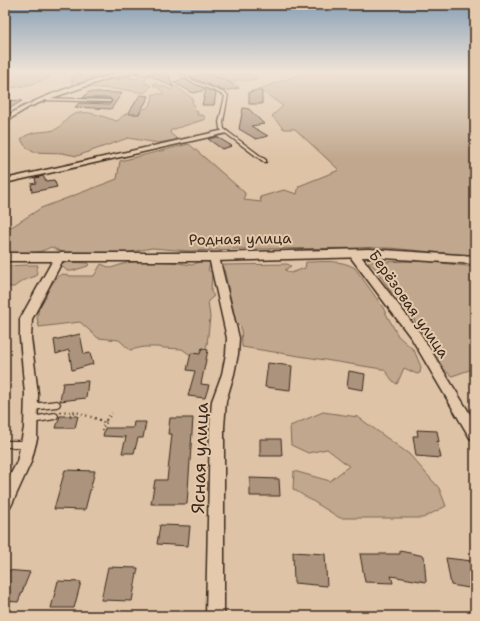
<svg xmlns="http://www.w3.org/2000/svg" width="480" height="621" font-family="'Shantell Sans',sans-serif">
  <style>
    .green { fill: #c0a78d; stroke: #7e6856 }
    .building { fill: #ab937d; stroke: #3b2a1e }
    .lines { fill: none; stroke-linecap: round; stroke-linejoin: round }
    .lane-casing { stroke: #3b2a1e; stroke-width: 2.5 }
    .street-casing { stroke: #3b2a1e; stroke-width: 3 }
    .secondary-casing { stroke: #3b2a1e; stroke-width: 3 }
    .path { stroke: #3b2a1e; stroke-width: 2.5; stroke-dasharray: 1 3.5; stroke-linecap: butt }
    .lane { fill: #e5c9ac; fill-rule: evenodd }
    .street { fill: #e5c9ac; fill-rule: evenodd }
    .secondary { fill: #e5c9ac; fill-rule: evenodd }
    .labels { text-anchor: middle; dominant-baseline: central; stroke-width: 4; stroke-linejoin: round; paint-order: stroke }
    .street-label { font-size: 15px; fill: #3b2a1e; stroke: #e5c9ac }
    .near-street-label { font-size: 18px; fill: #3b2a1e; stroke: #e5c9ac }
  </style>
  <rect width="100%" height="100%" fill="#dec3a6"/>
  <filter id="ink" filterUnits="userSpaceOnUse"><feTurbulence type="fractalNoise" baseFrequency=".025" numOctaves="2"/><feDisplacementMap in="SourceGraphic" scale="8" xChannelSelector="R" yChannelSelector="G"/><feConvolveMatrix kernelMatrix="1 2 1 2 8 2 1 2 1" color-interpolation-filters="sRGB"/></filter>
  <g filter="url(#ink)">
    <!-- green -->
    <path class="green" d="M5,72H47L50,76L49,78L29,85L5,89Z
      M85,72H122L114,73L111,75L74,87L72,86V77Z
      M214,72H249L256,79L243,81L238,79L236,82H222Z
      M297,72H475V256L390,248L237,249L189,251L152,248L125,253L62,252L51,247C36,255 22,254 5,254V228L13,226L41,208L117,179L120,161L189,144L245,193L244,200L261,202L260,197L284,190L297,194L299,186L339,170L295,129H284L272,116L283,106L259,89L299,75Z
      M139,73L148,76L144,82L151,86L145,93L127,90L86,87L105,80H120L117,79L131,76L130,79L138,78L137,74Z
      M154,83L172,90L173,86L177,87L193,99L192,102L195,106L194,109L198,112L197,115H203L206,119L171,130L170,133L177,139L175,140L158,143L128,138L77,156L62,153L33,152L25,146L21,139C32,130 42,133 54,130C60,128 64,122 68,118C83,106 102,117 117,121C120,119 121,117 124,115C137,107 152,115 153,94H164L160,89L153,85Z
      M203,260L211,262L208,270L212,273L211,292L214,296L208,301L210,317L207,345L202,356H192L182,349L164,348L157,347H144L130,350L119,340L98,338L80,322L39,327L37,318L39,307L46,297V292L57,277L63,274L71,276H94L101,264L111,268L129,262L153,261L172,262L192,265Z
      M424,261L475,267V368L452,376C442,369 432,356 434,343L421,331L403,302L391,292L375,268L368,262Z
      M67,262L89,263L88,266L72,271H67L61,265Z
      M306,262C322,262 341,259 355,268L382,306L398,336L414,350L421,367L420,373L417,374L404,368L397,384C390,381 389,372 382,369L242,347L241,327L236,322L223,265L287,264L291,266L285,270L291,273L305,268Z
      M27,265H38L36,276L22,281L14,287H5V266Z
      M323,412L358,417L409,454L439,488L446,506L423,518H340L293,489L294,471L330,481L349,466L327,449L308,453L291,445L290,426Z"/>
    <!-- building -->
    <path class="building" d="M168,72L173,87L147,74Z
      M205,73L223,79L239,88L224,91L190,77Z
      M183,79L216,93L214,105H202L206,90L193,93L173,82Z
      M258,90L262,92V104H249V92Z
      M88,92L122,93L111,109L75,107L79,103L110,104L112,101L110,98H83Z
      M140,95L149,96L139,114H128Z
      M9,100L22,101L5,111V102Z
      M243,108L249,109L264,124L251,126L268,136L256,139L239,129Z
      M217,137L232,146L222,149L208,139Z
      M43,176L46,181L54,180L57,187L32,192L31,184L36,183L35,178Z
      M80,334L84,354L90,353L93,364L72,370L69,350L56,354L54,340Z
      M202,348L208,350L201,384L209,385L205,398L188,396L195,371L187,370L191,353L200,354Z
      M268,363L292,366L290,390L265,387Z
      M349,371L365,374L363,390L347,387Z
      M88,381L86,398L60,401L63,383Z
      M60,416H78L75,428H56Z
      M170,418H193L187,504H151L155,480H167L172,434H168Z
      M134,422H146L143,438H138L134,453H122L126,437L103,436L105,428H133Z
      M417,430L437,431L439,442L437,441L441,458L416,456L413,436H418Z
      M260,439H281L282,456H260Z
      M65,470L95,471L85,510L54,509Z
      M250,478L279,479L280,496H250Z
      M160,525L190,526L188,546L157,544Z
      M400,551L424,556L426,582L391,576L393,583L365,582L360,554H400Z
      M293,552L325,554L327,586L294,583Z
      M446,558L472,561L475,574V589L451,585Z
      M108,567L138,568L132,601L101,600Z
      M5,570L30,572L18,602L5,601Z
      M58,581L81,582L74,608H51Z"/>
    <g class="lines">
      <!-- lane casing -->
      <g class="lane-casing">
        <path id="lane" d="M178,72C182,73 185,76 189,78C201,85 216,88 228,95L223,122L224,129L266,160V162H264L220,129L219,122L225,96C210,87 190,85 178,72Z
          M44,98L110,100L111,101L110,102L43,100V99Z
          M57,401L59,402L60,404L59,406L57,407L32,410L30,409L29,407L30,405L32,404Z
          M55,413L57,414L58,416L57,418L55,419L32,423L30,422L29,420L30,418L32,417Z
          M7,441H27L30,442L31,444L30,446L27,447H7L5,446V442Z"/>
      </g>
      <!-- street casing -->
      <g class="street-casing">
        <path id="street" d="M127,72H138L110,78L46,100L29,107L5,122V117C39,96 87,80 127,72Z
          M225,130L228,132L227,133L5,183V179Z
          M354,250L357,251L420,333L475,422V440L470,438L412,339L352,259L349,253Z
          M214,254L219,257L239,338L238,354L234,374L226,401L224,427V616H206L210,427L212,401L222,374L226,354L227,338L209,257Z
          M59,255L64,258L32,319L31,338L38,394L37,439L31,462L11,506L5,508V485L17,462L24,428L25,394L20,338V319L54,258Z"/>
      </g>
      <!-- secondary casing -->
      <g class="secondary-casing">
        <path id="secondary" d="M369,249L475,256V264L369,257L214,261H5V253H214Z"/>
      </g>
      <!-- path -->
      <path class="path" d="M60,412L73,411L103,421
        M70,415L76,412
        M106,420L108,422L104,424L103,421Z
        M106,420L112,413
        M102,431L104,424"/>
      <!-- lane -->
      <use href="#lane" class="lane"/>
      <!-- street -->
      <use href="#street" class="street"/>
      <!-- secondary -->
      <use href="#secondary" class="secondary"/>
    </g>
  </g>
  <!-- sky -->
  <linearGradient id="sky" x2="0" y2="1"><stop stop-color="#879fb6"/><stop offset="0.45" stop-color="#f0e4d7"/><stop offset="1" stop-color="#f0e4d7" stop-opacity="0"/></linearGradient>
  <rect width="480" height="159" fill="url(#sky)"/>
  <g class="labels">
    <!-- street labels -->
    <g class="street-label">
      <text transform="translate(240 239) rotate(-1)">Родная улица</text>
      <text transform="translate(409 304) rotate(55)">Берёзовая улица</text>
    </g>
    <!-- near-street labels -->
    <g class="near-street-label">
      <text transform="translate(200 458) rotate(-88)">Ясная улица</text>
    </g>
  </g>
  <!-- margin -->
  <rect width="480" height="621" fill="none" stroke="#e5c9ac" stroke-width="20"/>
  <rect x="10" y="10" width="460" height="601" fill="none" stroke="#3b2a1e" stroke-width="1.5" filter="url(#ink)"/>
</svg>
